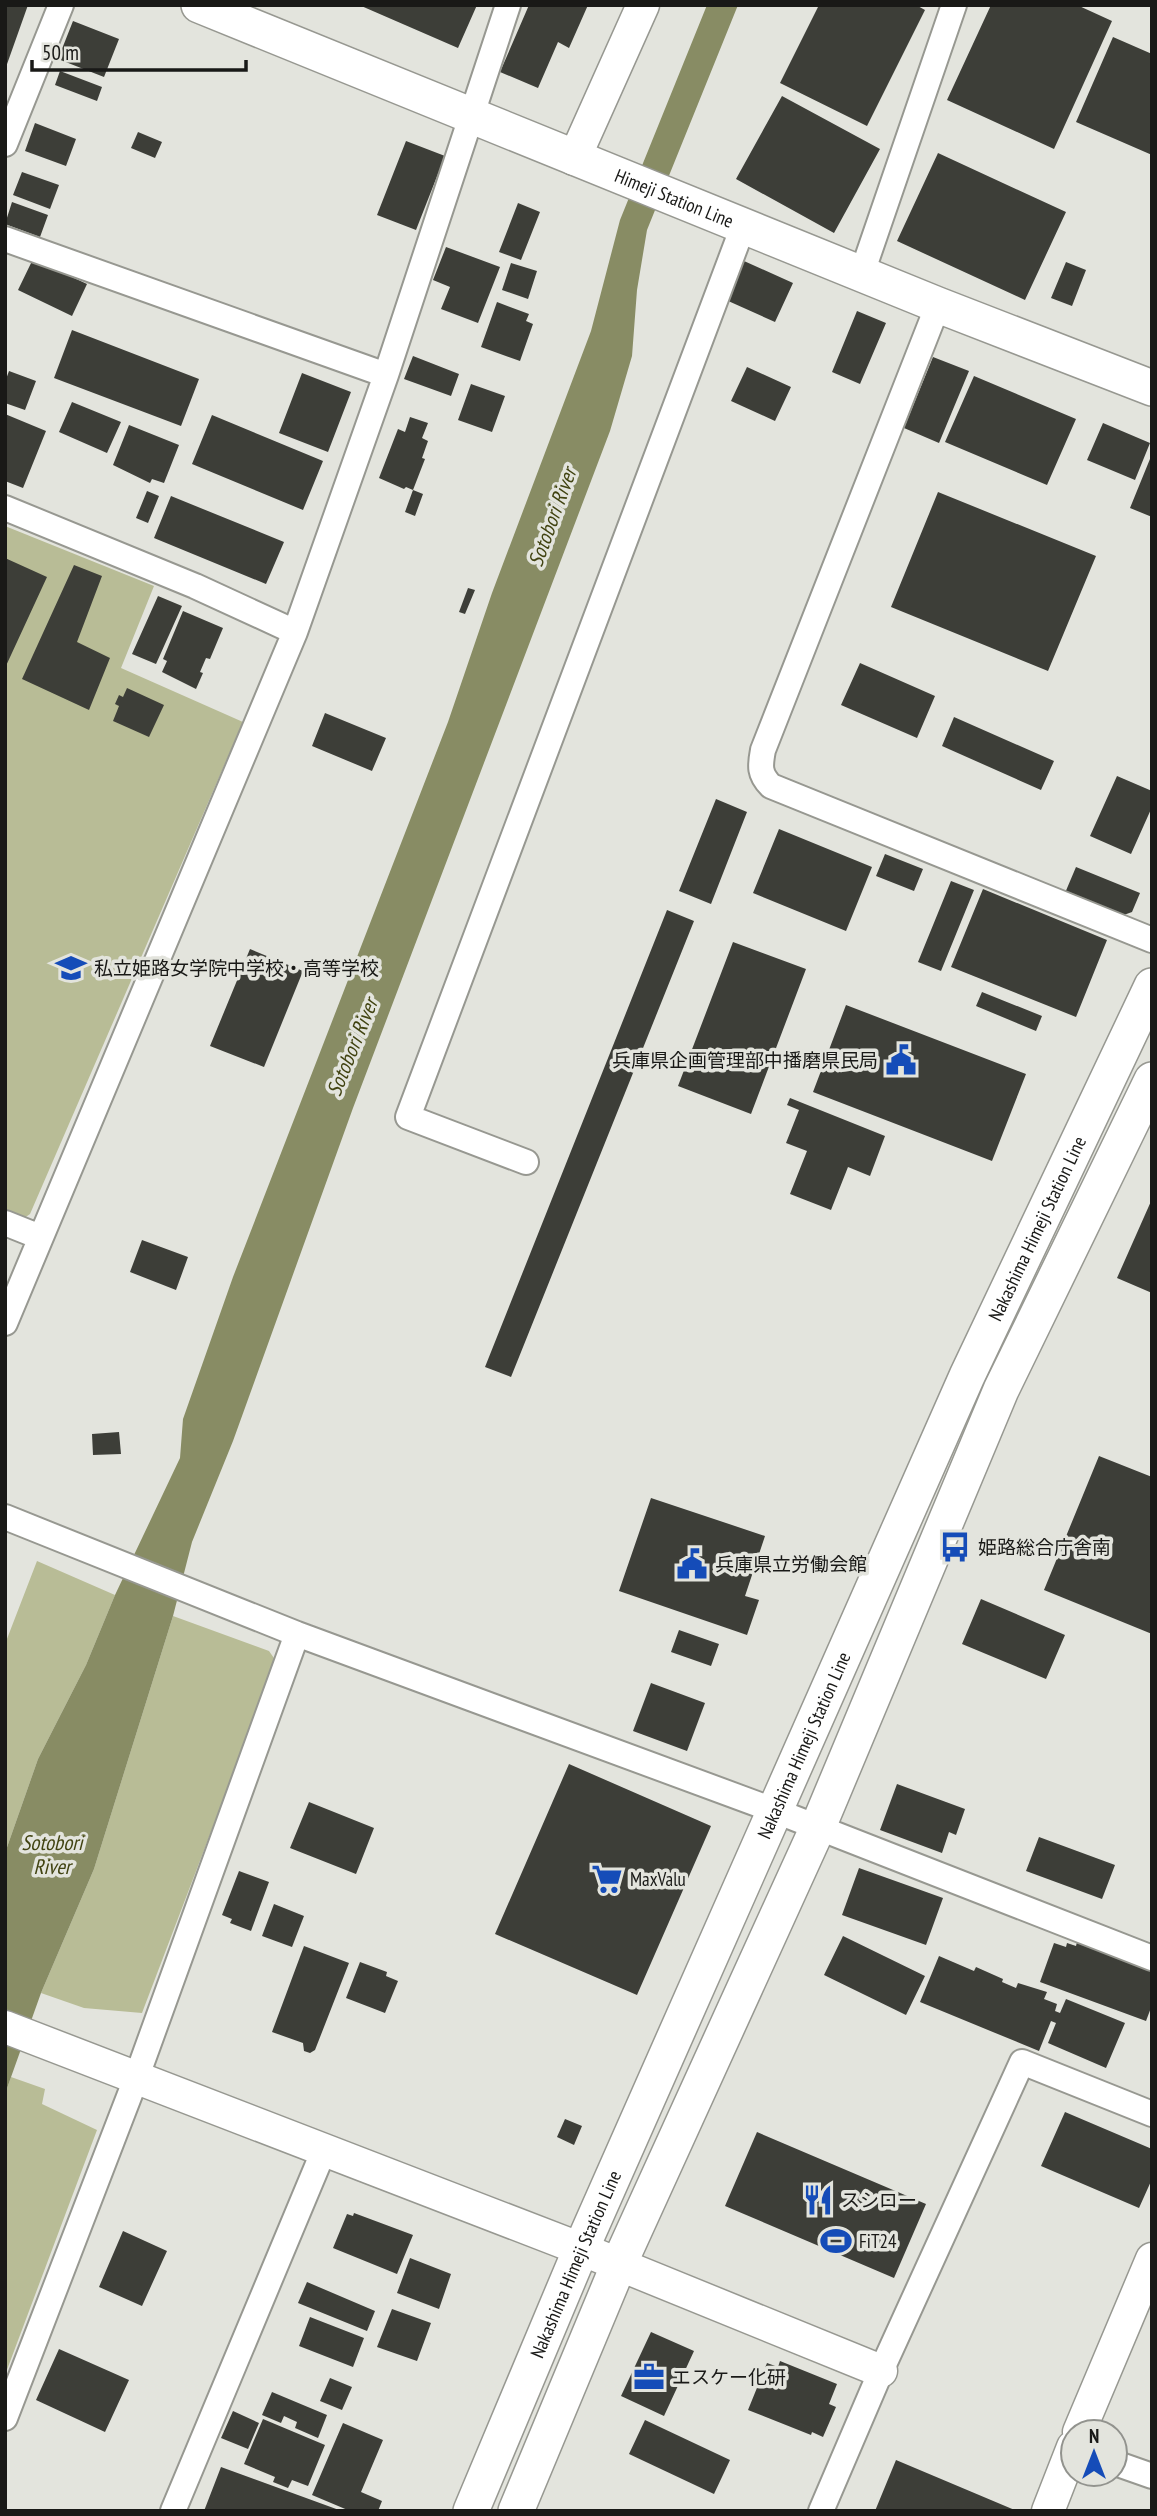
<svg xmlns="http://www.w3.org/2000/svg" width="1157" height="2516" font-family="'PT Sans Narrow','Noto Sans JP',sans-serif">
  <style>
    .green { fill: #b8bc96 }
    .water { fill: #888c64 }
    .building { fill: #3d3e38 }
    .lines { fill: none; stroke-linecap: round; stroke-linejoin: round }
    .minor-casing { stroke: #979891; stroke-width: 28 }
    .tertiary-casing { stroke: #979891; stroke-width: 35 }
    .secondary-casing { stroke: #979891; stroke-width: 38 }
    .minor { stroke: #fff; stroke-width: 24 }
    .tertiary { stroke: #fff; stroke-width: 32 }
    .secondary { stroke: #fff; stroke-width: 35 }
    .labels { text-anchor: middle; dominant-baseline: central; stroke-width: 7; stroke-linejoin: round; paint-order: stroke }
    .street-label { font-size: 19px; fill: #191917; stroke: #e3e4dd }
    .poi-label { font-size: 19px; fill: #191917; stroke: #e3e4dd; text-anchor: start }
    .water-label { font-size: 21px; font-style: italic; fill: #414311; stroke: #e3e4dd }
  </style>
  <rect width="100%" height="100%" fill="#e3e4dd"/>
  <!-- green -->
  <path class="green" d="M5,526L154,586L121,668L243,722L30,1214L20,1221L5,1215Z
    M37,1561L115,1595L86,1665L38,1759L5,1853V1644Z
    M173,1616L269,1651L276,1661L142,2013L84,2008L41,1993L94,1869Z
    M11,2077L45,2089L42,2104L97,2130L5,2375V2094Z"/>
  <!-- water -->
  <path class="water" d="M707,5H738L647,230L637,290L632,356L610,431L353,1108L233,1441L192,1542L173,1616L94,1869L41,1993L5,2094V1853L38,1759L86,1665L115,1595L180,1458L183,1419L233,1277L448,722L492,593L591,331L620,220Z"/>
  <!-- building -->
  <path class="building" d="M5,5H28L6,67H5Z
    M359,5H477L458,48Z
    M529,5H588L569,48L558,42L538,88L500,72Z
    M819,5H916L925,10L867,126L780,83Z
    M991,5H1077L1112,21L1054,149L947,100Z
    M73,21L119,39L104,77L58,59Z
    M1113,37L1152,54V155L1076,122Z
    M60,71L102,87L97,101L55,85Z
    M782,96L880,149L834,233L736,179Z
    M35,123L76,139L66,166L25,151Z
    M138,132L162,142L155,158L131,148Z
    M406,141L445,156L416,230L377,215Z
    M938,153L1066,212L1025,300L897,241Z
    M22,172L59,185L50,209L13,195Z
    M12,202L48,215L40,237L5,224Z
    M518,203L540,212L521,260L499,252Z
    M446,247L500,267L478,323L441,309L450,287L433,280Z
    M33,259L87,284L72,316L18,290Z
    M744,261L793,283L775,322L726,300Z
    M1066,262L1086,270L1072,306L1051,298Z
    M511,263L537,271L528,299L502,290Z
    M497,302L529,314L526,321L533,324L520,361L481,347Z
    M857,311L886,323L860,384L832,372Z
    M72,330L199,379L181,426L54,378Z
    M413,356L459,374L451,396L404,379Z
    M933,357L969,371L939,443L904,428Z
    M747,367L791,387L775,421L731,401Z
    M9,371L36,381L25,410L5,403V382Z
    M302,373L351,392L328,452L279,433Z
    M974,376L1076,419L1047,485L945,442Z
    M471,384L505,396L492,432L458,420Z
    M72,402L121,422L107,453L59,432Z
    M5,414L46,431L23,488L5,481Z
    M212,415L323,461L303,510L192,464Z
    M410,417L428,423L422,438L428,441L422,458L425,459L413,490L406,487L404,489L379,478L398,429L405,432Z
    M1103,423L1150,443L1135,480L1087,460Z
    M129,425L179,445L164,483L152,479L150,483L113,465Z
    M1152,454V517L1130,508Z
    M413,490L423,494L415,516L405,512Z
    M147,491L159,496L148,523L136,518Z
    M938,492L1096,556L1048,671L891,607Z
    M171,496L284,542L266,584L154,538Z
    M5,558L47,577L5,668Z
    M74,565L102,576L77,642L110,658L89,710L22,679Z
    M468,588L475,590L465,614L459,612Z
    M158,596L182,606L156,664L132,654Z
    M183,611L223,628L210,659L206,658L200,672L203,673L196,689L162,672L167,661L163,659Z
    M860,663L935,696L917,738L841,705Z
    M127,688L164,705L149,737L113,721L119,706L115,704L119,695L123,697Z
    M325,713L386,738L372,771L312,746Z
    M954,717L1054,761L1041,790L942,746Z
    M1117,776L1152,791V807L1131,854L1090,836Z
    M716,799L747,812L711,904L679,891Z
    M779,829L872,867L846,931L753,893Z
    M885,854L923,869L914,891L876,876Z
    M1076,867L1140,893L1132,912L1121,916L1065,893Z
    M951,881L974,890L941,971L918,962Z
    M983,889L1107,940L1076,1017L951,967Z
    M667,910L694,921L511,1377L485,1367Z
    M733,942L806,969L751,1114L678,1086Z
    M250,949L303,971L264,1067L210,1046Z
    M982,992L1042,1016L1036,1031L976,1006Z
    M846,1005L1026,1074L992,1161L813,1092Z
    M790,1098L885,1136L870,1176L848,1167L831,1210L790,1194L807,1151L786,1143L799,1110L787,1105Z
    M1152,1199V1293L1117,1278Z
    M142,1240L188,1257L176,1290L130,1272Z
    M119,1432L121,1454L93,1455L92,1434Z
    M1099,1456L1152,1477V1634L1044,1590Z
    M651,1498L765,1536L745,1596L759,1600L747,1635L619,1591Z
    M981,1599L1065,1635L1046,1679L962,1644Z
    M679,1630L719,1644L711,1666L671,1652Z
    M651,1683L705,1703L687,1751L633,1731Z
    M569,1764L711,1826L637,1995L495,1934Z
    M897,1784L965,1809L956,1835L949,1832L942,1853L880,1830Z
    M309,1802L374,1828L356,1874L290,1848Z
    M1039,1837L1115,1865L1102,1899L1026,1871Z
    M859,1868L943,1898L926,1945L842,1915Z
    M239,1871L269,1882L251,1931L230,1923L232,1919L222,1915Z
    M274,1904L304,1916L292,1947L262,1936Z
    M843,1936L925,1976L906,2015L824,1975Z
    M1077,1942L1152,1970V2005L1146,2021L1040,1982L1054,1943L1066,1947L1067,1943L1076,1946Z
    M304,1946L349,1963L315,2050L310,2053L304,2051L303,2043L272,2032Z
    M939,1956L974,1971L976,1967L1003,1979L1002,1982L1016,1988L1018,1983L1047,1992L1044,1999L1057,2004L1055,2011L1060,2013L1066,1999L1125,2023L1106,2068L1048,2043L1056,2023L1051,2021L1039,2051L920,2002Z
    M360,1962L387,1972L386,1976L398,1981L385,2013L346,1998Z
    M1065,2112L1152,2149V2179L1139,2208L1041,2166Z
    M565,2119L582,2126L574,2145L557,2137Z
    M757,2132L926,2204L894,2278L725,2206Z
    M354,2213L413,2235L397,2274L333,2248L347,2214L353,2216Z
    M123,2231L167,2251L142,2306L99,2287Z
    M410,2258L451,2274L439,2309L397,2293Z
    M307,2282L375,2311L367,2331L298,2303Z
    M392,2309L431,2323L417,2361L377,2347Z
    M310,2317L364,2338L353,2367L299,2346Z
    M651,2332L694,2351L664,2416L621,2396Z
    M59,2349L129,2380L105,2432L36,2400Z
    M780,2361L837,2384L829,2404L836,2407L823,2437L812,2432L811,2435L748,2410L767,2363L778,2367Z
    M330,2378L352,2387L342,2410L320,2401Z
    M272,2392L327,2415L318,2438L295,2428L297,2422L284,2416L281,2423L262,2415Z
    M233,2411L259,2423L248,2449L221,2438Z
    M263,2419L325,2445L308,2486L292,2480L288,2488L273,2482L275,2477L244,2464Z
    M645,2420L730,2460L714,2494L629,2454Z
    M343,2423L383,2440L361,2492L382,2501L378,2511H350L312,2495Z
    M896,2460L1017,2511H875Z
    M221,2467L339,2510V2511H204Z"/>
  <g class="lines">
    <!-- minor casing -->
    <g class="minor-casing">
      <path id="minor" d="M5,144L61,5
        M5,239L386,375
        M862,273L954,5
        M938,305L763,750C760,766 759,774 771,786L1152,940
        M5,508L195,586L295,632
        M526,1162L408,1117L744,224
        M5,1223L40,1237
        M5,1323L295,632L386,375L508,5
        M5,1517L297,1634L776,1811L1152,1958
        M5,2418L137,2076L297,1634
        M1115,2463L1152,2476
        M173,2511L324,2150
        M821,2511L881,2371L1022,2062L1152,2114"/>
    </g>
    <!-- tertiary casing -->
    <g class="tertiary-casing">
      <path id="tertiary" d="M574,159L643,5
        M5,2027L581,2249L881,2371
        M1079,2432L1152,2259
        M1048,2511L1073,2447"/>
    </g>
    <!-- secondary casing -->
    <g class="secondary-casing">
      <g id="secondary">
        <path id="s1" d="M199,5L938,305L1152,388"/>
        <path id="s2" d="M471,2511L581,2249L967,1376L1152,986"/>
        <path d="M516,2511L619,2264L818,1827L1001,1390L1152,1080"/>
      </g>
    </g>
    <!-- minor -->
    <use href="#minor" class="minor"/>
    <!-- tertiary -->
    <use href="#tertiary" class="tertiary"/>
    <!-- secondary -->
    <use href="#secondary" class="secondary"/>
  </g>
  <!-- icons -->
  <defs>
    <g id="school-bare" transform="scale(2.415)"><path d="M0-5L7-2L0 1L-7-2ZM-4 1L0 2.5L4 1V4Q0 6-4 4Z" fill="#154cb8" stroke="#e3e4dd" stroke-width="2.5" paint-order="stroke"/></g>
    <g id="civic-bare" transform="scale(2.415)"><path d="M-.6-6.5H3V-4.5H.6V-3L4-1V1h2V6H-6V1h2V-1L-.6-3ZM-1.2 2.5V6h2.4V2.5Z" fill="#154cb8" stroke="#e3e4dd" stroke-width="2.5" paint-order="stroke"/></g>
    <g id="bus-bare" transform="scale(2.415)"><path d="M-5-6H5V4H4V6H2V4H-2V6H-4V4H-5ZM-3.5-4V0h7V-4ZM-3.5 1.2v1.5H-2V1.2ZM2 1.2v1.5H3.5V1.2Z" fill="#154cb8" stroke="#e3e4dd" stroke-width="2.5" paint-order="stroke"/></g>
    <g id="supermarket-bare" transform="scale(2.415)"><path d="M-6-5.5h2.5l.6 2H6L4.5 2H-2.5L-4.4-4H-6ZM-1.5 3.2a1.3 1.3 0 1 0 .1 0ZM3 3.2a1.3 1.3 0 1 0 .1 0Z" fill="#154cb8" stroke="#e3e4dd" stroke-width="2.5" paint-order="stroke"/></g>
    <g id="restaurant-bare" transform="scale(2.415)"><path d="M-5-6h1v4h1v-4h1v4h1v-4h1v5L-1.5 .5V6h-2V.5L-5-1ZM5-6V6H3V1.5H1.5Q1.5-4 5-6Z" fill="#154cb8" stroke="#e3e4dd" stroke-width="2.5" paint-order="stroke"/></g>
    <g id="stadium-bare" transform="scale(2.415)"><path d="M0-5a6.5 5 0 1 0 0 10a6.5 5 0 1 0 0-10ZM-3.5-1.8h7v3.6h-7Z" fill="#154cb8" stroke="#e3e4dd" stroke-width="2.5" paint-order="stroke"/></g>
    <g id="office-bare" transform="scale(2.415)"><path d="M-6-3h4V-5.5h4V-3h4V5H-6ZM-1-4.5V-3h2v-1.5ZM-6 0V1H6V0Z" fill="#154cb8" stroke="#e3e4dd" stroke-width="2.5" paint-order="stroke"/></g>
  </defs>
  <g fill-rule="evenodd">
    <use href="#school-bare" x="71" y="968"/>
    <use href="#civic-bare" x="901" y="1060"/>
    <use href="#bus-bare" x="955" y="1547"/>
    <use href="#civic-bare" x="692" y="1564"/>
    <use href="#supermarket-bare" x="607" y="1879"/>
    <use href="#restaurant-bare" x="818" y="2200"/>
    <use href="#stadium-bare" x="836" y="2241"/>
    <use href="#office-bare" x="649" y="2377"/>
  </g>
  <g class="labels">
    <!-- street labels -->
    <g class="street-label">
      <text stroke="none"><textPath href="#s1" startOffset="513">Himeji Station Line</textPath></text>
      <text stroke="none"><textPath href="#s2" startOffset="1402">Nakashima Himeji Station Line</textPath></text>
      <text stroke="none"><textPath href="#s2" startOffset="835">Nakashima Himeji Station Line</textPath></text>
      <text stroke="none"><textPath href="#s2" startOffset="268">Nakashima Himeji Station Line</textPath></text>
    </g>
    <!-- poi labels -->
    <g class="poi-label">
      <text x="94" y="968">私立姫路女学院中学校・高等学校</text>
      <text x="878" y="1060" text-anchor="end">兵庫県企画管理部中播磨県民局</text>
      <text x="978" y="1547">姫路総合庁舎南</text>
      <text x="715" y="1564">兵庫県立労働会館</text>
      <text x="630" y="1879">MaxValu</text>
      <text x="841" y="2200">スシロー</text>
      <text x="859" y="2241">FiT24</text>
      <text x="672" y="2377">エスケー化研</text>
    </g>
    <!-- water labels -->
    <g class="water-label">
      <text transform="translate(552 517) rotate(-70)">Sotobori River</text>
      <text transform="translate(352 1047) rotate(-68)">Sotobori River</text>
      <text x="52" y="1842">Sotobori<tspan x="52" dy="24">River</tspan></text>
    </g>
  </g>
  <!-- border -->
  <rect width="1157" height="2516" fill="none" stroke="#191917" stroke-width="14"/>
  <!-- north arrow -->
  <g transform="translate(1094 2453)"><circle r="33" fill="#e3e4dd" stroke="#92938e" stroke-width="2"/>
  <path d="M0-5L12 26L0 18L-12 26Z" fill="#154cb8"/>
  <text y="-10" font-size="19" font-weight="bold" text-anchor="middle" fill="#191917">N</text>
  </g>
  <!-- scale -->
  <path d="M32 60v10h214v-10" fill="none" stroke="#191917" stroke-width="3.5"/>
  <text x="42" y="60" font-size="21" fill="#191917" stroke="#e3e4dd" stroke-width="5" paint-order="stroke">50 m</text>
</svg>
